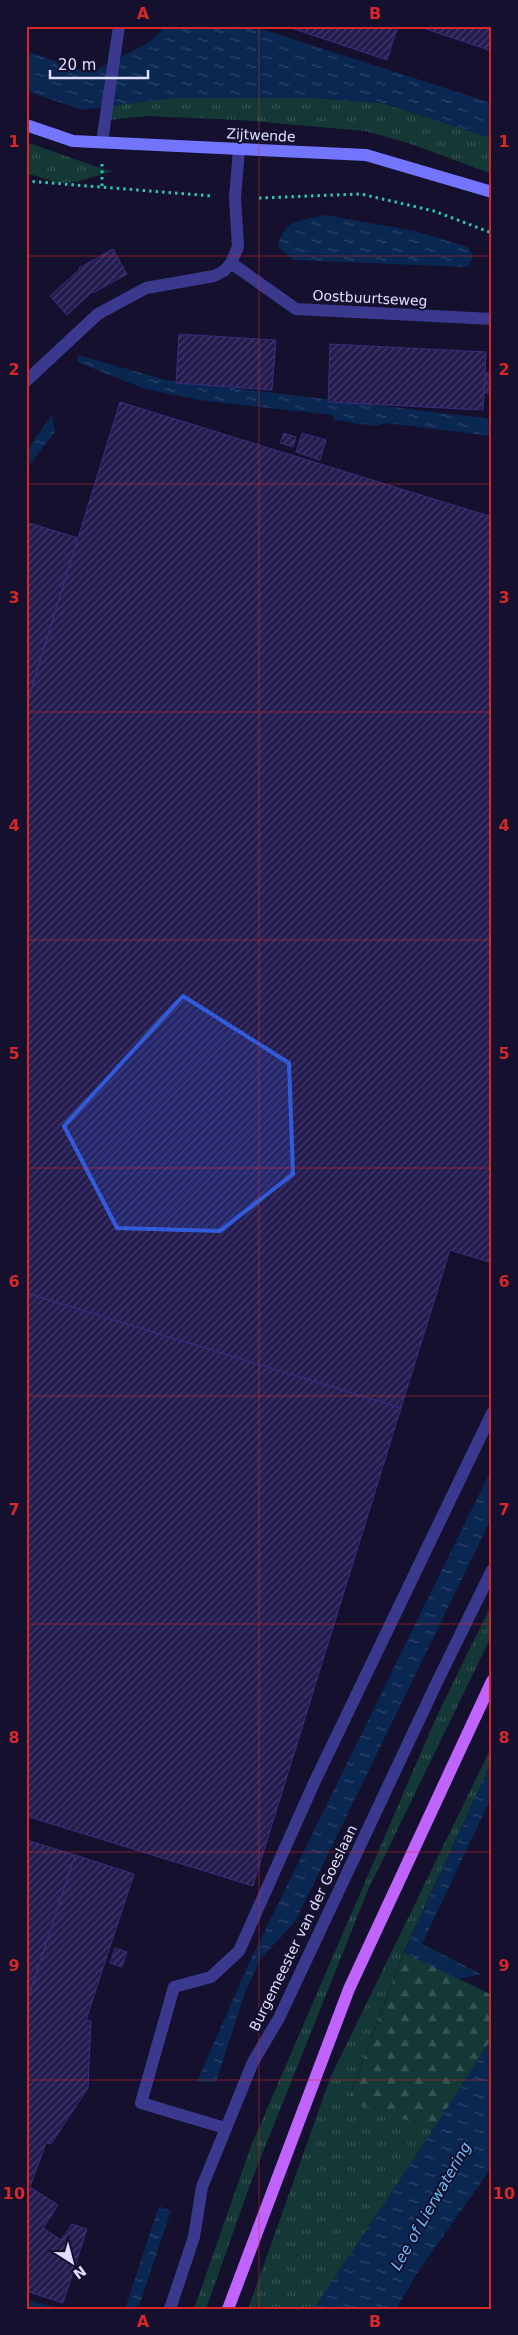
<svg xmlns="http://www.w3.org/2000/svg" width="518" height="2335" font-family="'DejaVu Sans',sans-serif">
  <style>
    .grass { fill: url(#grass-tufts) }
    .forest { fill: url(#forest-firs) }
    .water { fill: url(#water-ripples) }
    .building { fill: url(#building-hatch); stroke: #3a2c7d }
    .lines { fill: none; stroke-linecap: round; stroke-linejoin: round }
    .path { stroke: #2bc5b6; stroke-width: 3; stroke-dasharray: 2.5 4; stroke-linecap: butt }
    .lane { stroke: #3a398e; stroke-width: 12 }
    .street { stroke: #3a398e; stroke-width: 12 }
    .secondary { stroke: #7475ff; stroke-width: 12 }
    .primary { stroke: #c064ff; stroke-width: 12 }
    .marked { fill: #305cdc; fill-opacity: 0.2; stroke: #305cdc; stroke-width: 4; stroke-linejoin: round }
    .grid { fill: none; stroke: #d62828; stroke-width: 1; stroke-opacity: 0.55 }
    .labels { text-anchor: middle; dominant-baseline: central; stroke-width: 4; stroke-linejoin: round; paint-order: stroke }
    .street-label { font-size: 14px; fill: #e0ddff; stroke: #14102e }
    .water-label { font-size: 15px; font-style: italic; fill: #6bbfff; stroke: #14102e }
    .neatline { fill: none; stroke: #d62828; stroke-width: 2 }
    .grid-label { font-size: 16px; text-anchor: middle; font-weight: bold; fill: #d62828 }
  </style>
  <defs>
    <pattern id="grass-tufts" width="24" height="20" patternUnits="userSpaceOnUse" patternTransform="scale(1.25)"><rect width="24" height="20" fill="#133835"/><path d="M3 7l-1-3M5 7V3M7 7l1-3M15 17l-1-3M17 17v-4M19 17l1-3" fill="none" stroke="#355453"/></pattern>
    <pattern id="forest-firs" width="22" height="20" patternUnits="userSpaceOnUse" patternTransform="scale(1.25)"><rect width="22" height="20" fill="#133835"/><path d="M5 1l3.5 6h-7zM16 11l3.5 6h-7z" fill="#355453"/></pattern>
    <pattern id="water-ripples" width="26" height="14" patternUnits="userSpaceOnUse" patternTransform="scale(1.25)"><rect width="26" height="14" fill="#0a2752"/><path d="M2 4q2-2 4 0t4 0M15 11q2-2 4 0t4 0" fill="none" stroke="#2d466c"/></pattern>
    <pattern id="building-hatch" width="6" height="6" patternUnits="userSpaceOnUse" patternTransform="scale(1.25)"><rect width="6" height="6" fill="#241b4f"/><path d="M-1 1l2-2M0 6l6-6M5 7l2-2" fill="none" stroke="#443c69"/></pattern>
  </defs>
  <rect width="100%" height="100%" fill="#14102e"/>
  <!-- grass -->
  <path class="grass" d="M171,98H313L382,103L492,138V174L408,143L365,131L239,120L146,116L110,120L109,106Z
    M26,142L109,171H113L76,182L58,183L26,173Z
    M492,1603V1635L368,1890L251,2182L206,2309H194L251,2146L435,1720Z
    M492,1746V1761L404,1951L348,2100L434,2129L314,2309H248L331,2076Z"/>
  <!-- forest -->
  <path class="forest" d="M404,1952L492,1995V2038L434,2129L348,2101Z"/>
  <!-- water -->
  <path class="water" d="M167,26H252L492,103V138L382,103L313,98H171L82,110L26,91V51L90,73L146,44Z
    M325,215L415,231L468,247L473,256L468,267L293,260L278,247C284,219 300,221 325,215Z
    M78,355L166,380L492,419V436L386,423L375,426L335,420L332,415L205,401L145,389L77,362Z
    M52,415L55,432L26,469V451Z
    M492,1468V1517L295,1922L261,1958L245,1992L216,2082H197L248,1965Z
    M492,1761V1796L422,1944L481,1974L459,1979L404,1952Z
    M492,2038V2167L417,2273L396,2309H314L434,2129Z
    M159,2206L171,2211L138,2309H125Z
    M26,2299L61,2309H26Z"/>
  <!-- building -->
  <path class="building" d="M285,26H398L387,60Z
    M417,26H492V51Z
    M113,249L127,274L93,293L92,292L67,315L50,296L80,269L79,268Z
    M179,334L276,340L272,390L176,383Z
    M330,344L486,352L483,410L328,402Z
    M485,373H492V393H484Z
    M120,402L492,517V1263L450,1250L401,1408L26,1293V706Z
    M284,433L296,437L293,447L280,443Z
    M302,433L326,440L320,460L296,452Z
    M26,522L78,538L26,706Z
    M26,1293L401,1408L253,1886L26,1816Z
    M26,1840L75,1855L26,2005Z
    M75,1855L134,1874L86,2020L91,2021L88,2088L51,2144L46,2143L30,2187L58,2205L43,2228L61,2240L72,2224L87,2229L63,2303L26,2291V2005Z
    M115,1948L127,1952L122,1967L110,1963Z"/>
  <g class="lines">
    <!-- path -->
    <path class="path" d="M26,181L212,196
      M102,186V164
      M259,198L361,194L434,211L492,233"/>
    <!-- lane -->
    <path class="lane" d="M102,142L119,26
      M231,263L296,309L492,319
      M225,2128L141,2103L174,1987L211,1977L239,1951L314,1783L492,1413"/>
    <!-- street -->
    <path class="street" d="M26,381L98,314L146,288L214,276L224,271L231,263L238,247L235,198L239,149
      M170,2309L194,2237L202,2187L253,2062L279,2018L437,1682L492,1570"/>
    <!-- secondary -->
    <path class="secondary" d="M26,125L73,141L366,155L492,192"/>
    <!-- primary -->
    <path class="primary" d="M228,2309L349,1989L492,1681"/>
  </g>
  <!-- marked area -->
  <path class="marked" d="M183,996L289,1063L293,1174L220,1231L117,1228L64,1126Z"/>
  <!-- grid -->
  <path class="grid" d="M259,26V2309M26,256H492M26,484H492M26,712H492M26,940H492M26,1168H492M26,1396H492M26,1624H492M26,1852H492M26,2080H492"/>
  <g class="labels">
    <!-- street labels -->
    <g class="street-label">
      <text transform="translate(261 135) rotate(3)">Zijtwende</text>
      <text transform="translate(370 298) rotate(3)">Oostbuurtseweg</text>
      <text transform="translate(303 1928) rotate(-64)">Burgemeester van der Goeslaan</text>
    </g>
    <!-- water labels -->
    <g class="water-label">
      <text transform="translate(431 2206) rotate(-60)">Lee of Lierwatering</text>
    </g>
  </g>
  <!-- border -->
  <rect width="518" height="2335" fill="none" stroke="#14102e" stroke-width="55"/>
  <!-- north arrow -->
  <g transform="translate(72 2262) rotate(144)" stroke="#14102e" stroke-width="4" paint-order="stroke">
  <path d="M0-4L9 19L0 12L-9 19Z" fill="#e0ddff"/>
  <text y="-8" font-size="14" font-weight="bold" text-anchor="middle" fill="#e0ddff">N</text>
  </g>
  <!-- scale -->
  <path d="M50 70v8h98v-8" fill="none" stroke="#e0ddff" stroke-width="2.5"/>
  <text x="58" y="70" font-size="15" fill="#e0ddff" stroke="#14102e" stroke-width="4" paint-order="stroke">20 m</text>
  <rect x="28" y="28" width="462" height="2280" class="neatline"/>
  <g class="grid-label">
    <text x="143" y="19">A</text>
    <text x="375" y="19">B</text>
    <text x="14" y="147">1</text>
    <text x="504" y="147">1</text>
    <text x="14" y="375">2</text>
    <text x="504" y="375">2</text>
    <text x="14" y="603">3</text>
    <text x="504" y="603">3</text>
    <text x="14" y="831">4</text>
    <text x="504" y="831">4</text>
    <text x="14" y="1059">5</text>
    <text x="504" y="1059">5</text>
    <text x="14" y="1287">6</text>
    <text x="504" y="1287">6</text>
    <text x="14" y="1515">7</text>
    <text x="504" y="1515">7</text>
    <text x="14" y="1743">8</text>
    <text x="504" y="1743">8</text>
    <text x="14" y="1971">9</text>
    <text x="504" y="1971">9</text>
    <text x="14" y="2199">10</text>
    <text x="504" y="2199">10</text>
    <text x="143" y="2327">A</text>
    <text x="375" y="2327">B</text>
  </g>
</svg>
